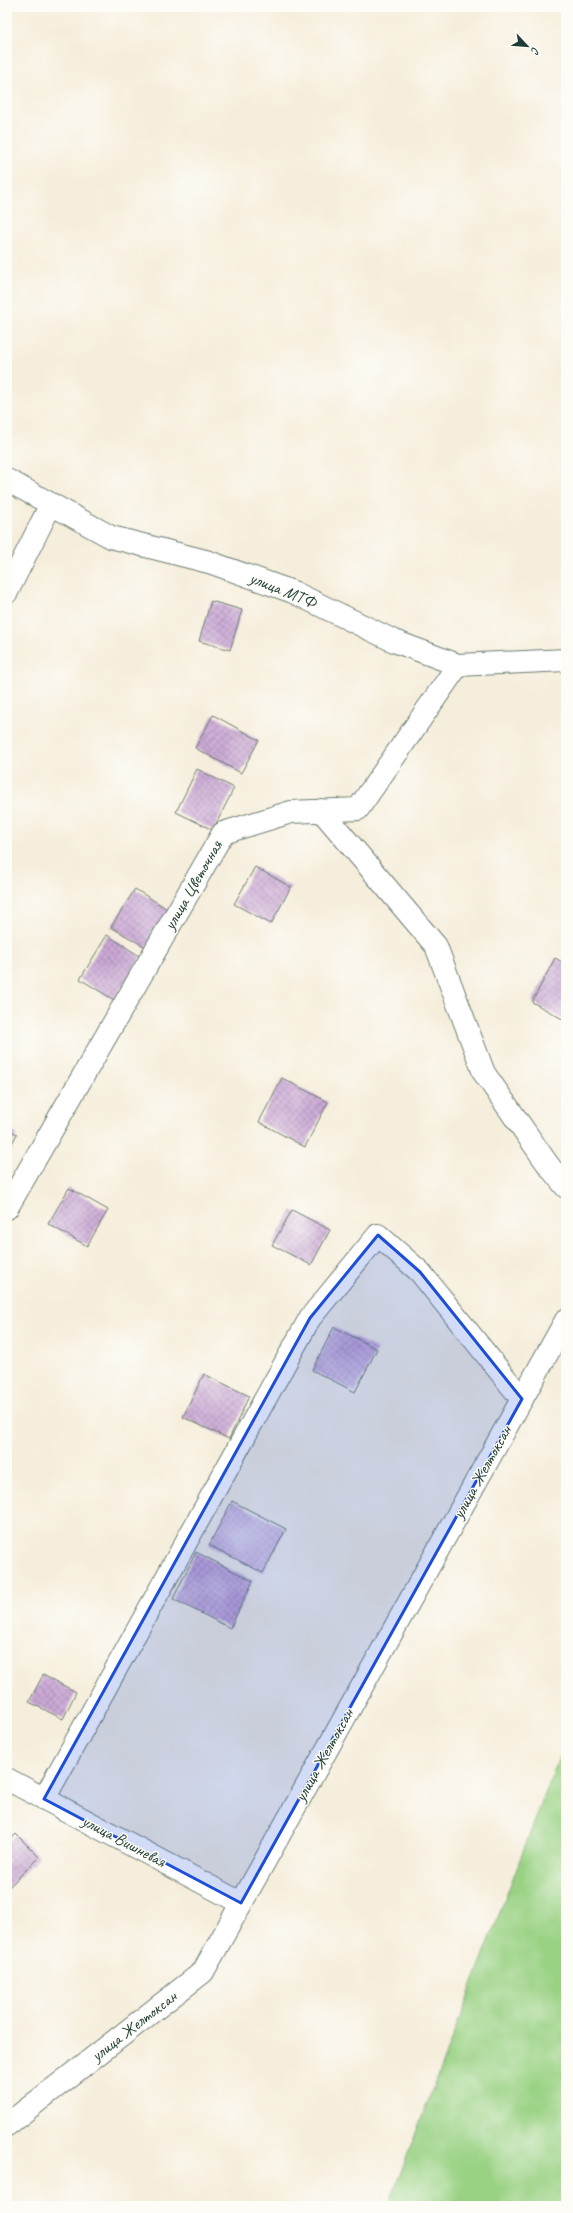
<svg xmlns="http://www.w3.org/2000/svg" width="573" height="2213" font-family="Caveat,sans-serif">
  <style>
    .green { fill: #9ad284; stroke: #5c885c }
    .building { fill: url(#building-cross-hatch) }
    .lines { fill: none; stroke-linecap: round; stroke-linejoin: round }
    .minor-casing { stroke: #6a7b6f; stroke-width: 24 }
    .tertiary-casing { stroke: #6a7b6f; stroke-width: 24 }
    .minor { stroke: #fff; stroke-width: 22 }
    .tertiary { stroke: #fff; stroke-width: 22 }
    .marked { fill: #1d4ed8; fill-opacity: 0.2; stroke: #1d4ed8; stroke-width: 3; stroke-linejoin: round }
    .labels { text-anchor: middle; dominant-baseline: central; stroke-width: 3; stroke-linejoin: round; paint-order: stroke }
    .street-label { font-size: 17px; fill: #1f3d34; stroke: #fdfcf7 }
  </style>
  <defs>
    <pattern id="building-cross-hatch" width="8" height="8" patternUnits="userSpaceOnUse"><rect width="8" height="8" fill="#cba9d6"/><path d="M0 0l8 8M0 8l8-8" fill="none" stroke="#a48bae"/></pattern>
  </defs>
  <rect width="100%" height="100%" fill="#fdfcf7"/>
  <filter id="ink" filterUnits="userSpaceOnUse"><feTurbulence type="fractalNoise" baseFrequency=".025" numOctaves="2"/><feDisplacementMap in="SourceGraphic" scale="8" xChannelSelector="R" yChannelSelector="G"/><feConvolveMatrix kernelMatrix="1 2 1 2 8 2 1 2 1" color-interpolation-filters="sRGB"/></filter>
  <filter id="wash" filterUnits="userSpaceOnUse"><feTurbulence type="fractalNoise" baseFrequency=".012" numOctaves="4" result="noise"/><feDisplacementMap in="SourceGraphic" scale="16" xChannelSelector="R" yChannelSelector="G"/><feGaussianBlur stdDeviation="0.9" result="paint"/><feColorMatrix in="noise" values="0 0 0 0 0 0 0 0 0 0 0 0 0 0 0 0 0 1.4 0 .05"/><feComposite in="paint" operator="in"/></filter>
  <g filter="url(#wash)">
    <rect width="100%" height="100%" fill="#f6eedc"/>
    <!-- green -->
    <path class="green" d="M566,1739V2206H388Z"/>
    <g id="blocks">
      <!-- building -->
      <path class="building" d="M211,601L242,610L230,650L199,641Z
        M213,715L259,740L241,773L195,748Z
        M197,769L234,788L213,830L176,812Z
        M255,867L291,887L271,924L234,904Z
        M135,889L169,910L147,948L111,927Z
        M107,935L141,957L114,1000L80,979Z
        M555,958L566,964V1021L532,1002Z
        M282,1078L328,1102L305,1147L259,1122Z
        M7,1129L17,1134L7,1153Z
        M69,1188L108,1210L87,1246L48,1224Z
        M292,1210L330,1230L311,1265L272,1245Z
        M334,1327L377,1349L355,1392L312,1370Z
        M204,1374L249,1396L229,1439L183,1417Z
        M232,1501L286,1529L263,1573L209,1545Z
        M196,1552L253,1581L230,1628L173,1599Z
        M43,1675L76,1692L63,1719L29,1702Z
        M16,1834L39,1857L7,1889V1843Z"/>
    </g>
  </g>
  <g filter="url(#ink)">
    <use href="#blocks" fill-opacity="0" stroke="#6a7b6f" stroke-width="1"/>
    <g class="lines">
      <!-- minor casing -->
      <g class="minor-casing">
        <path id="minor" d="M7,480L111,537L209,562L293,592L394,641L458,665L566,660
          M7,592L51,504
          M321,810L436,946L484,1073L549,1166L566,1187
          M7,1208L223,833L291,812L358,809L458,665
          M7,1779L241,1903
          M44,1799L310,1318L378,1235L420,1272L522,1399"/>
      </g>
      <!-- tertiary casing -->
      <g class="tertiary-casing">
        <path id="tertiary" d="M7,2125L203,1972L566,1320"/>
      </g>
      <!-- minor -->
      <use href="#minor" class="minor"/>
      <!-- tertiary -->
      <use href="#tertiary" class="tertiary"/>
    </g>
  </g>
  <!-- marked area -->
  <path class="marked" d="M378,1235L420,1272L522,1399L241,1903L44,1799L310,1318Z"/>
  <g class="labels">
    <!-- street labels -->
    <g class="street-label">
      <text transform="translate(283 590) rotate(22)">улица МТФ</text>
      <text transform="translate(193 885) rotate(-60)">улица Цветочная</text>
      <text transform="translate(482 1472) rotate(-61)">улица Желтоксан</text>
      <text transform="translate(324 1755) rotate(-61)">улица Желтоксан</text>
      <text transform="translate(124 1841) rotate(28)">улица Вишневая</text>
      <text transform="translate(134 2026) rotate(-38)">улица Желтоксан</text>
    </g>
  </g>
  <!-- margin -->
  <rect width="573" height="2213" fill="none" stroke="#fdfcf7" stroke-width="24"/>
  <!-- north arrow -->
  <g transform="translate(527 46) rotate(116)" stroke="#fdfcf7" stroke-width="3" paint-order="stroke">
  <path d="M0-3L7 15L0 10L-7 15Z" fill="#1f3d34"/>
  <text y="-6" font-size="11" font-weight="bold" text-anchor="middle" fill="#1f3d34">С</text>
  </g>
</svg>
